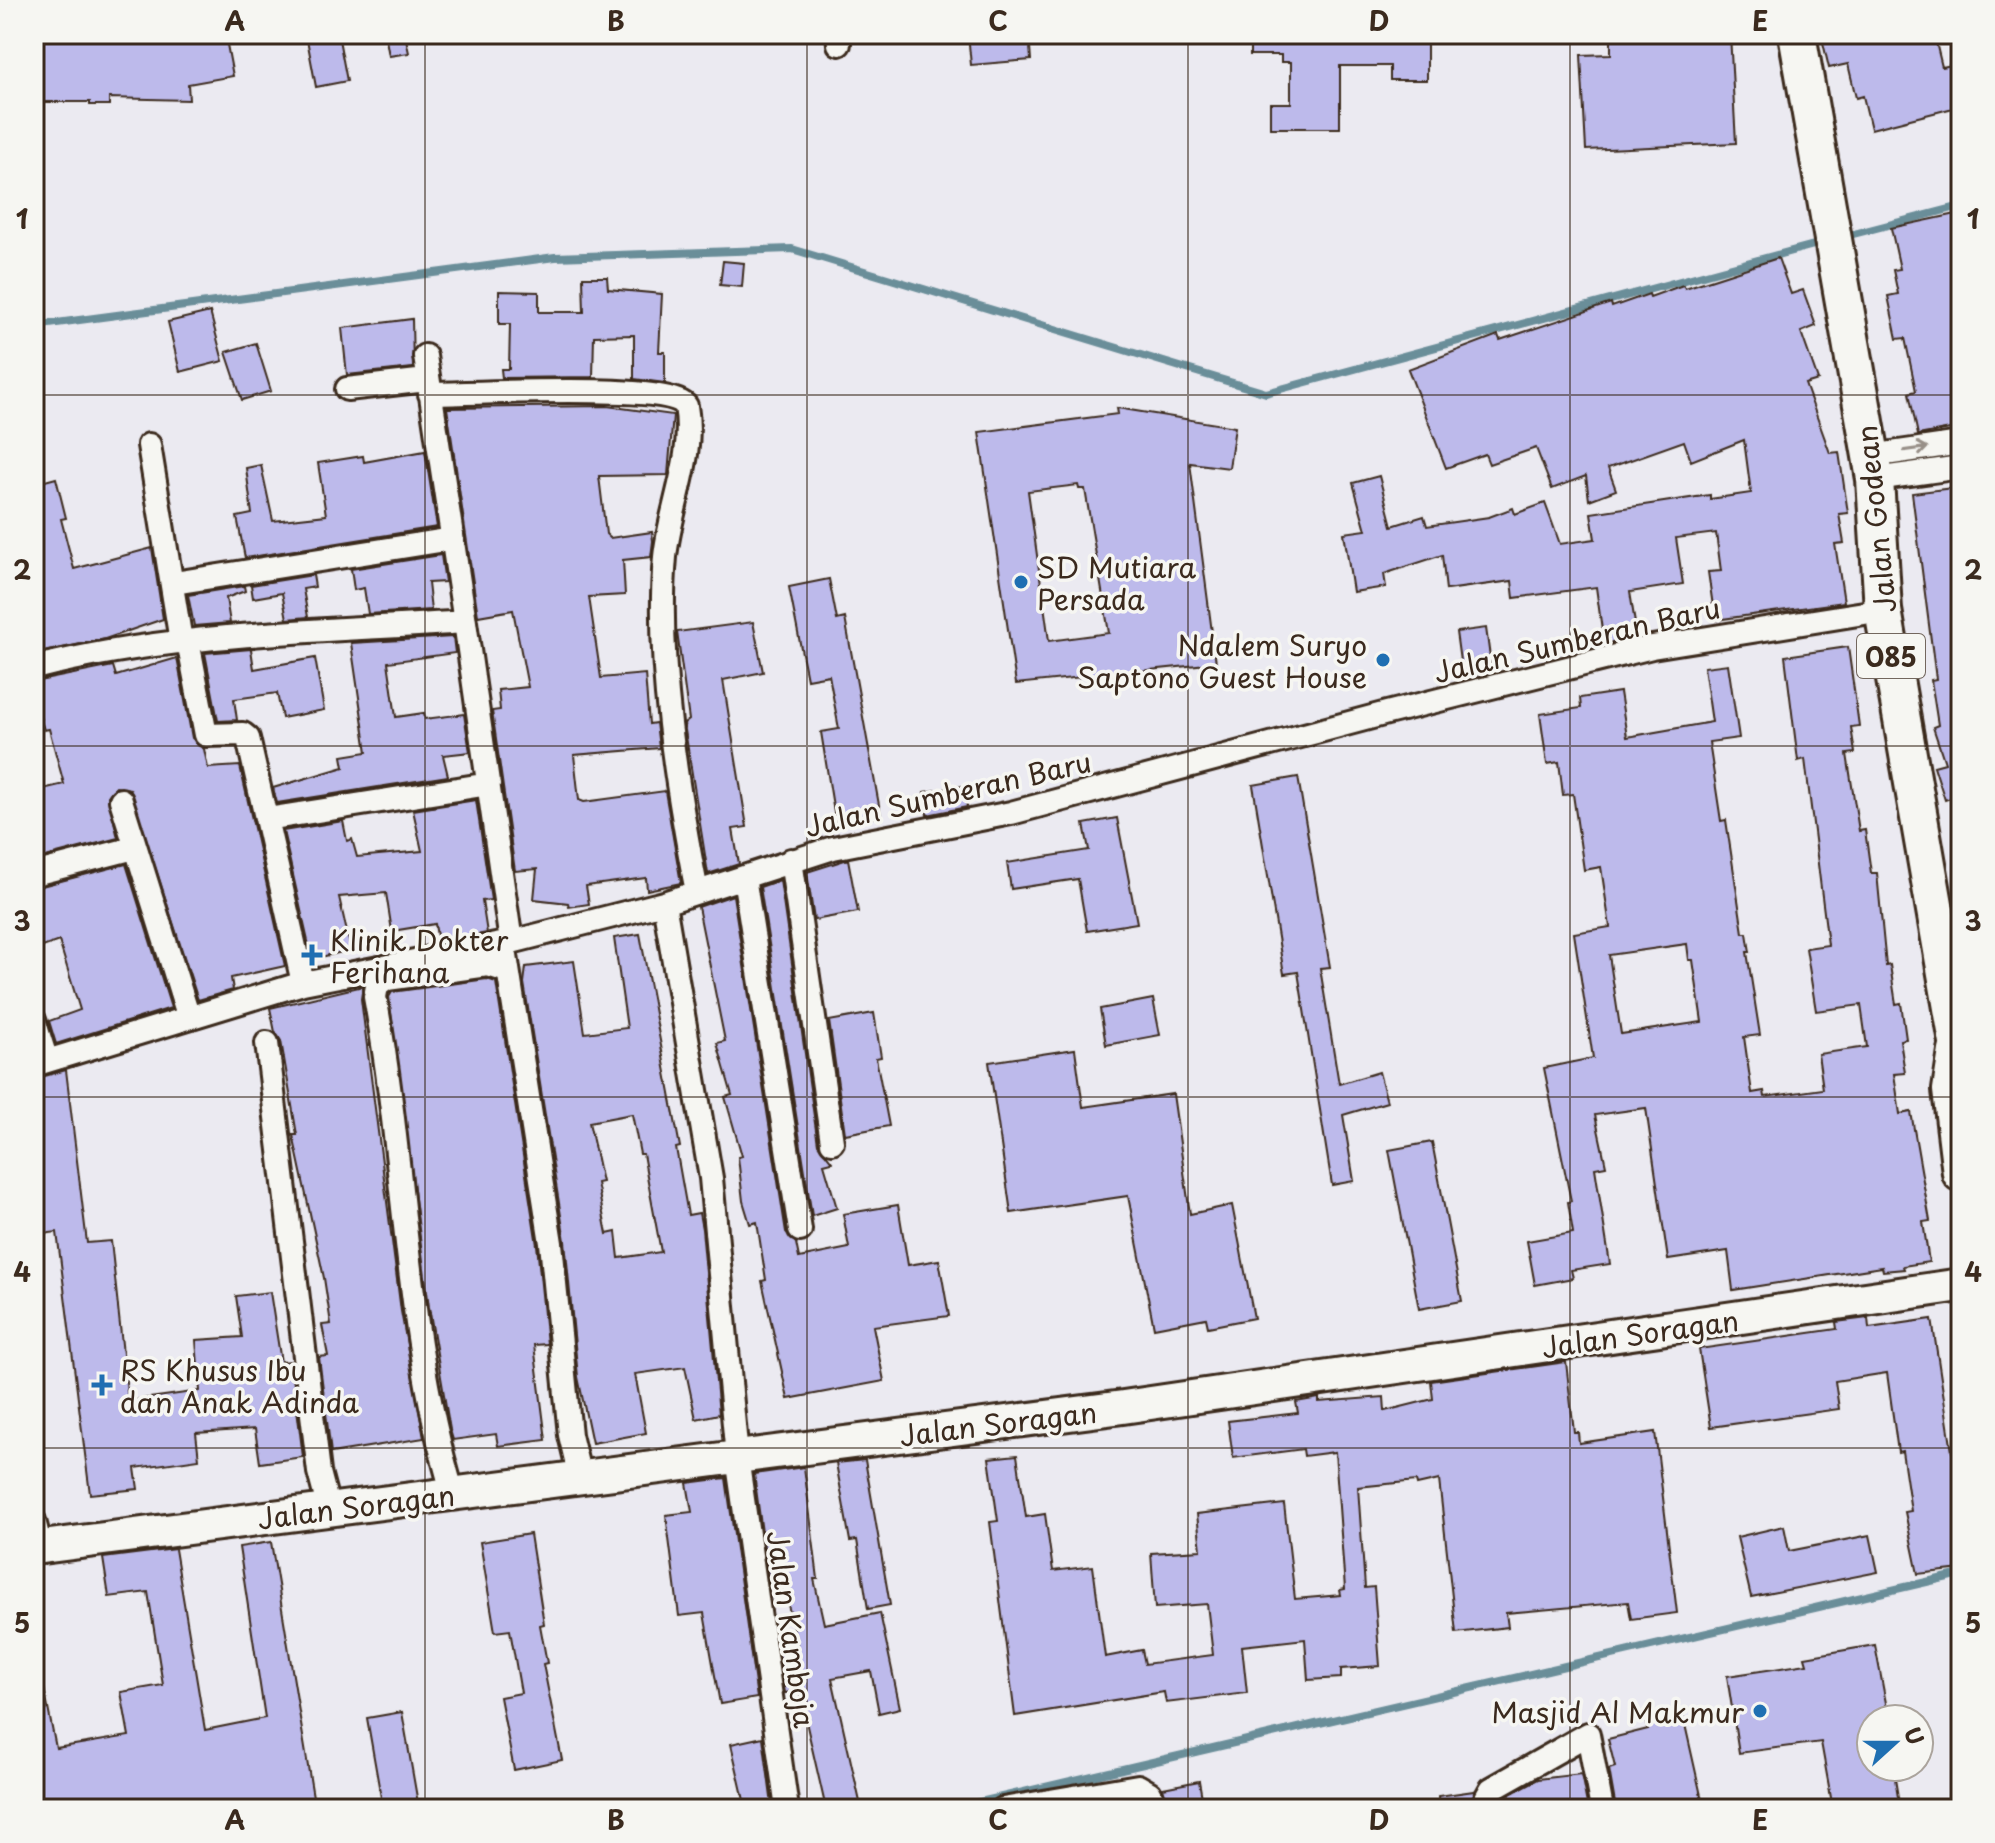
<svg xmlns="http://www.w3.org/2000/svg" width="1995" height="1843" font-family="'Playpen Sans',sans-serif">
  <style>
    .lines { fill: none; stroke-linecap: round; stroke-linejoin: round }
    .stream { stroke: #6a8e99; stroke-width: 8 }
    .building { fill: #bdbaeb; stroke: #3b2a1e; stroke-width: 2; fill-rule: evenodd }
    .street-casing { stroke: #3b2a1e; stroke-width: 28 }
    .secondary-casing { stroke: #3b2a1e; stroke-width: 38 }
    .primary-casing { stroke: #3b2a1e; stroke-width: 42 }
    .street { stroke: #f6f6f2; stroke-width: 22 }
    .secondary { stroke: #f6f6f2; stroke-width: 32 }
    .primary { stroke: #f6f6f2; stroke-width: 36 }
    .oneway { stroke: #989088 }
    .grid { fill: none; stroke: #3b2a1e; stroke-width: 2; stroke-opacity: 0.55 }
    .poi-dot { fill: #1f6fb2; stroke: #f6f6f2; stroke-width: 3 }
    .labels { text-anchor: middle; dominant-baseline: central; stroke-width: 7; stroke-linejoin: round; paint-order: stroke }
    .shield { fill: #f6f6f2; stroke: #73675e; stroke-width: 2 }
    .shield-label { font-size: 26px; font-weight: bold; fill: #3b2a1e }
    .street-label { font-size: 28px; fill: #3b2a1e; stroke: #f6f6f2 }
    .poi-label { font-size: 28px; fill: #3b2a1e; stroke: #f6f6f2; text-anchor: start }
    .neatline { fill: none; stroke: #3b2a1e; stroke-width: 3 }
    .grid-label { font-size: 26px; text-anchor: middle; font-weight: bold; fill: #3b2a1e }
  </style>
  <rect width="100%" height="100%" fill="#ebeaf1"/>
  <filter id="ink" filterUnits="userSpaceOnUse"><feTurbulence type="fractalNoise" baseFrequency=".0125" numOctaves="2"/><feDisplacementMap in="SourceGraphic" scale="16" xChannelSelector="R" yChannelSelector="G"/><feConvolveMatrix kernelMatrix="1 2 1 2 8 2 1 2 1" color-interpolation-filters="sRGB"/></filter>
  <g filter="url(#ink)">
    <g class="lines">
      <!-- stream -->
      <path class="stream" d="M1842,237L1961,206
        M34,326L555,257L792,249L1266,393L1825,242
        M950,1809L1961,1574"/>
    </g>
    <!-- building -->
    <path class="building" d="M42,34H225L233,76L188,84L189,100L109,98V105H90V102H34V82L42,81Z
      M306,34H338L347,81L316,87Z
      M385,34H405L409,53L389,56Z
      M968,34H1029L1031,60L971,65Z
      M1250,34H1427V80H1390V66H1340V128H1270V103H1291V62H1281V55H1250Z
      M1611,34H1730L1736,143L1586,150L1581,55L1611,54Z
      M1821,34H1934L1942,67L1952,65L1961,106L1871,129L1863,96L1856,98L1848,64L1829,68Z
      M1961,213V427L1918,435L1909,393L1916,391L1905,338L1897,339L1888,296L1898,294L1893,270L1900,269L1891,228Z
      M1778,258L1791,294L1803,290L1816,326L1801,332L1818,380L1805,384L1830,453L1839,452L1848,513L1839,514L1844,543L1835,544L1844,602L1715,620L1708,572L1721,571L1716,533L1676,538L1683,584L1630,592L1637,636L1604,644L1596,587L1514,598L1512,581L1446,590L1442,555L1384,574L1386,587L1353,592L1344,533L1366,530L1353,483L1379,476L1392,526L1424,516L1427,526L1489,517L1513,508L1515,514L1545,503L1560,544L1595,539L1591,513L1710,495V499L1751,493L1744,440L1691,461L1684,441L1608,468L1616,490L1589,500L1586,476L1552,489L1536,448L1489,464L1485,454L1446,468L1408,369L1498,335L1500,340L1611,303L1612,307L1649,294L1650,297L1683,285L1685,288Z
      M723,261L744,263L742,287L720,285Z
      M583,277H607L608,289L662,294L659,352H665V383L634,379V335L594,336L593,377L502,378L501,369H509L510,324H499V291L539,292V312H584Z
      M210,312L223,361L180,372L168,322Z
      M412,319L413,368L347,375L342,328Z
      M256,343L271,391L242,400L226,352Z
      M607,406L673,415L668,475L599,476L606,534L610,538L652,532L653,541L651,557L623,560L625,595L589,597L601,678L645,674L649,724L656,723L659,748L574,755L579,800L584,802L665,791L681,883L647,890L646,878L586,886L589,904L569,907L568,903L534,899L537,869L515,871L492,711L500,710L498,690L528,687L513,610L478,616L447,408Z
      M1117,408L1235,427L1229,468L1190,463L1216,663L1016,684L979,432L1118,414ZM1078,485L1079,489H1085L1109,633L1049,641L1028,491Z
      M425,451L437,527L245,558L237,517L252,514L246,468L261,465L273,521L326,515L318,463L363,456L364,462Z
      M56,478L66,518L61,519L74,569L152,548L163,619L105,639L34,654V484Z
      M1961,487V799L1956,796L1945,800L1934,766L1945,763L1933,727L1938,725L1931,680L1936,679L1912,493Z
      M441,555L445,582L428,583L431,610L368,614L364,588L354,590L351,569Z
      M313,575L315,587L303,589L308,617L287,619L282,593L253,598L251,585Z
      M829,579L837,620L845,618L881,816L836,825L821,732L839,729L829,675L807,679L789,587Z
      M244,586L245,591L226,598L230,623L194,626L188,595Z
      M753,622L763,672L723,680L747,827L733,829L739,864L708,874L684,724L689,720L677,632Z
      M1486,628L1492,672L1462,676L1456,632Z
      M453,637L455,653L388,662L396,717L424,713L425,719L464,714L470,752L443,755L448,776L277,803L273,788L344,767L342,756L367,752L351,643Z
      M1848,647L1859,726L1851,727L1855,753L1847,754L1859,831L1865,830L1871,873H1877L1886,966L1890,965L1896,1004L1901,1003L1906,1039L1900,1040L1905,1073L1894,1074L1900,1114L1911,1112L1930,1221L1923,1222L1929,1262L1903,1266L1904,1269L1883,1271L1882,1267L1733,1290L1728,1251L1668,1260L1646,1108L1595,1115L1606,1166L1595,1168L1610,1264L1571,1270L1573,1278L1535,1285L1527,1241L1573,1233L1568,1202L1571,1201L1544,1068L1593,1058L1574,933L1610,927L1601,867L1584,870L1573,794L1563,795L1559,762L1547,764L1540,714L1581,708L1580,698L1620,692L1627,737L1712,722L1704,667L1728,664L1739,738L1709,742L1721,821L1726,820L1743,933H1747L1750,952H1747L1760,1035L1744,1037L1752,1093L1764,1091L1765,1097L1823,1089L1818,1054L1867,1047L1861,1005L1816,1011L1806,948L1828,945L1805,759L1798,761L1785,656ZM1687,944L1689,960H1693L1702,1022L1621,1034L1609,955Z
      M251,649L254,669L315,658L324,710L282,718L277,693L234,699L237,720L218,721L205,653Z
      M177,658L192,738L204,749L208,768L240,766L285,966L231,978L233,990L198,1000L130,789L116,787L108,796L118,838L34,860V829L39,828L34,791L64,784L49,729L44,730L34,697V682L113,666L116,676Z
      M1298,777L1330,967L1320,968L1339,1084L1379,1072L1387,1102L1343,1115L1354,1181L1332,1185L1298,972L1284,974L1253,785Z
      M964,786L967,807L927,815L924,792Z
      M476,800L491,900L482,901L487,933L438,942L435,924L392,931L386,893L339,897L351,950L312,959L283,831L343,821L347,841L352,839L357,857L422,851L413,810Z
      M1117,818L1137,923L1087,931L1078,879L1011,889L1007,863L1089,850L1084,824Z
      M848,859L858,912L814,920L807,872Z
      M126,864L171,1008L56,1044L49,1021L80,1010L59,941L34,950V888Z
      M780,880L818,1144L832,1162L824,1164L837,1208L812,1216L760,887Z
      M733,895L786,1232L796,1243L799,1258L849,1248L843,1214L898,1205L908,1265L939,1260L949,1316L873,1326L884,1381L788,1399L762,1281L766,1280L757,1222L750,1224L743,1201L738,1157L742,1156L725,1097L732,1095L717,1043L725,1041L698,907Z
      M640,934L680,1147L676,1148L688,1215L699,1213L702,1229L719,1414L696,1419L685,1367L635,1374L646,1433L592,1443L578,1377L565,1241L524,983L526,967L574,961L585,1033L627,1028L614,938ZM632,1114L640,1154H643L661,1252L619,1258L616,1232L607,1234L597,1183L602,1182L589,1122Z
      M487,979L496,982L537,1245L547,1344L534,1345L546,1440L498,1446L496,1434L453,1440L450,1430L429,1307L389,997L392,992Z
      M363,986L361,999L401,1311L424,1438L331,1453L319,1357L328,1356L322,1325L331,1324L324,1278L293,1135H297L281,1041L275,1032L270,1008Z
      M1153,999L1160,1035L1106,1045L1100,1009Z
      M874,1013L881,1057L876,1058L889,1126L845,1134L829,1021Z
      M1075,1049L1083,1107L1173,1094L1190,1214L1232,1205L1254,1318L1208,1327L1206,1318L1154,1328L1128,1196L1011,1213L989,1062Z
      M66,1070L87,1243L111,1241L128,1401L200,1391L196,1340L242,1337L236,1296L270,1292L281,1362L291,1361L303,1457L260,1463L255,1429L196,1433L199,1459L135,1468L138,1489L90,1494L57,1232L34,1235V1079Z
      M1432,1142L1462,1301L1419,1309L1389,1150Z
      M1868,1318L1869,1328L1932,1319L1952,1452L1961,1451V1496L1958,1497L1961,1569L1918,1574L1905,1512L1911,1511L1902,1451L1898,1452L1887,1373L1835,1381L1839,1409L1711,1427L1699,1349L1837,1329L1836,1322Z
      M1566,1362L1574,1432H1578L1579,1443L1655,1432L1677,1613L1631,1619L1628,1602L1506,1613L1508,1627L1456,1633L1439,1480L1417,1485L1416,1481L1358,1487L1365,1588L1374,1587L1380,1666L1341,1669V1678L1308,1680L1305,1639L1242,1646L1247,1693L1166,1703L1164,1692L1015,1716L990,1522L998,1521L989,1458L1017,1455L1026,1517L1045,1514L1053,1571L1093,1566L1105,1657L1142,1650L1145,1664L1213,1655L1207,1604L1155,1608L1151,1553L1201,1550L1197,1514L1284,1504L1295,1599L1341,1595L1340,1590L1345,1589L1335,1452L1304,1456L1303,1449L1233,1458L1228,1421L1298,1413L1296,1402L1319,1398V1402L1384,1397L1385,1411L1433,1399L1431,1381Z
      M865,1460L890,1605L868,1609L857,1540L850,1541L836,1463Z
      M804,1467L818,1579H814L824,1624L880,1613L900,1708L879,1713L871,1671L832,1678L860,1802L826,1809L799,1691L785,1693L778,1647L797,1643L783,1583L769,1584L754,1474Z
      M726,1478L757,1698L720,1704L704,1613L679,1616L666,1515L692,1512L687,1483Z
      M1784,1526L1789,1551L1870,1535L1878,1572L1751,1597L1737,1537Z
      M530,1534L544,1624L540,1625L547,1663L543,1664L562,1760L514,1770L500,1697L521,1693L510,1630L495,1632L480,1542Z
      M271,1542L315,1809H34V1689L44,1688L56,1748L129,1736L121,1692L163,1685L148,1592L109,1597L103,1558L175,1549L205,1730L265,1718L239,1547Z
      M1875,1645L1889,1719H1871V1767H1893L1900,1809H1833L1821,1742L1739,1753L1727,1676L1807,1664L1805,1657Z
      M1682,1711L1704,1809H1616L1609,1769L1615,1767L1608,1739L1648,1729L1646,1720Z
      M402,1712L419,1809H383L367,1718Z
      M763,1737L772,1805L746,1809L731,1744Z
      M1581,1774L1588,1809H1502L1501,1799L1538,1779Z
      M1199,1781L1204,1809H1170L1163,1788Z
      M1474,1791V1809H1439L1438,1796Z
      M1135,1801L1141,1809H1108L1107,1805Z"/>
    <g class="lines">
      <!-- street casing -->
      <g class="street-casing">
        <path id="street" d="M838,34L839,44
          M425,356L465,622
          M347,389L427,380
          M430,394C469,394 668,382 686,406C695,456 670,507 665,557C656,661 677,790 697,892
          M149,445L181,641
          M1871,456L1961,443
          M1875,479L1961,467
          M174,583L452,539
          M188,641L206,735L243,734L248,738L303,983
          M34,668C174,632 321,632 465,622L511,942
          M121,800L188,1015
          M267,819L489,784
          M791,860L832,1142
          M34,874L134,848
          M744,877L800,1230
          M664,903L711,1178L737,1457L787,1809
          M506,956L551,1243L570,1435L580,1477
          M34,1020L47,1061
          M267,1043L319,1472L329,1510
          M34,1065L303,983L511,942L664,903L833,848L1011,813L1387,713L1652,647L1883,610
          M453,1494C404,1332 406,1162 375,997L377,986L387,979L488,965L507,971
          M34,1521L41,1547
          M1003,1809L1138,1786L1150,1793L1156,1809
          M1488,1809L1486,1798L1491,1789L1588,1734L1602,1809"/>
      </g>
      <!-- secondary casing -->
      <g class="secondary-casing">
        <path id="secondary" d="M34,1548L1123,1407L1961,1285"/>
      </g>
      <!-- primary casing -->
      <g class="primary-casing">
        <path id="primary" d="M1797,34L1875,479L1883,610L1961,1060
          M1957,1051L1951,1090L1961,1173"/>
      </g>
      <!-- street -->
      <use href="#street" class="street"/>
      <!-- secondary -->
      <use href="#secondary" class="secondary"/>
      <!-- primary -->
      <use href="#primary" class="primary"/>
    </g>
    <!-- one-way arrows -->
    <defs><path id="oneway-shaft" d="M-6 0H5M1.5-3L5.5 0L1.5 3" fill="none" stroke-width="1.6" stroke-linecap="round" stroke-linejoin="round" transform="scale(2)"/></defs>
    <use class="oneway" href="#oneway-shaft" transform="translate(1916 449) rotate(-8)"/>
  </g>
  <!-- grid -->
  <path class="grid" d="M425,34V1809M807,34V1809M1188,34V1809M1570,34V1809M34,395H1961M34,746H1961M34,1097H1961M34,1448H1961"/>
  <!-- markers -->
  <g class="poi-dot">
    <circle cx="1021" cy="582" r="8"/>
    <circle cx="1383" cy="660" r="8"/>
    <path d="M308 943h8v8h8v8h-8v8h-8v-8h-8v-8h8z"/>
    <path d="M98 1373h8v8h8v8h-8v8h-8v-8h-8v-8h8z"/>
    <circle cx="1760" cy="1711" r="8"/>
  </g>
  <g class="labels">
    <!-- shield labels -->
    <rect class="shield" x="1857" y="634" width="68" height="44" rx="6"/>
    <g class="shield-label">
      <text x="1891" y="656">085</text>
    </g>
    <!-- street labels -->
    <g class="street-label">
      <text transform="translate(1875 519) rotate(-96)">Jalan Godean</text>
      <text transform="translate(1577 639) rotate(-13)">Jalan Sumberan Baru</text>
      <text transform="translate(948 793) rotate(-13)">Jalan Sumberan Baru</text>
      <text transform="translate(1640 1333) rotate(-8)">Jalan Soragan</text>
      <text transform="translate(998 1423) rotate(-7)">Jalan Soragan</text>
      <text transform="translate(356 1506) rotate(-7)">Jalan Soragan</text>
      <text transform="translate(792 1629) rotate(82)">Jalan Kamboja</text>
    </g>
    <!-- poi labels -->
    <g class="poi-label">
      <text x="1037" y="566">SD Mutiara<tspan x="1037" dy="32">Persada</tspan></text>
      <text x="1367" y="644" text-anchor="end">Ndalem Suryo<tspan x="1367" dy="32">Saptono Guest House</tspan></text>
      <text x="330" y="939">Klinik Dokter<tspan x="330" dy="32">Ferihana</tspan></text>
      <text x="120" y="1369">RS Khusus Ibu<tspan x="120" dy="32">dan Anak Adinda</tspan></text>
      <text x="1744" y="1711" text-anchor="end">Masjid Al Makmur</text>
    </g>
  </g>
  <!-- margin -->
  <rect width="1995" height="1843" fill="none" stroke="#f6f6f2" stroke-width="88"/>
  <!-- north arrow -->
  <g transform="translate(1895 1743) rotate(69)"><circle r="38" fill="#f6f6f2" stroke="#aba49d" stroke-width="2"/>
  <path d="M0-6L14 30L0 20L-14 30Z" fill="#1f6fb2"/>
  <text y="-12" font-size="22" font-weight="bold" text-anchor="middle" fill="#3b2a1e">U</text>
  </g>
  <rect x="44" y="44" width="1907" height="1755" class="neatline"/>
  <g class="grid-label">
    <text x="235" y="31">A</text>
    <text x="616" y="31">B</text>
    <text x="998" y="31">C</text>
    <text x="1379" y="31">D</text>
    <text x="1760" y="31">E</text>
    <text x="22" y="229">1</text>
    <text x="1973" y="229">1</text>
    <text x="22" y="580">2</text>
    <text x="1973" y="580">2</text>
    <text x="22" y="931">3</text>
    <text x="1973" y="931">3</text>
    <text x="22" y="1282">4</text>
    <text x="1973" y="1282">4</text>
    <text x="22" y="1633">5</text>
    <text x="1973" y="1633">5</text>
    <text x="235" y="1830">A</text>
    <text x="616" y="1830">B</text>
    <text x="998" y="1830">C</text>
    <text x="1379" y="1830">D</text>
    <text x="1760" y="1830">E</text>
  </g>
</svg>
